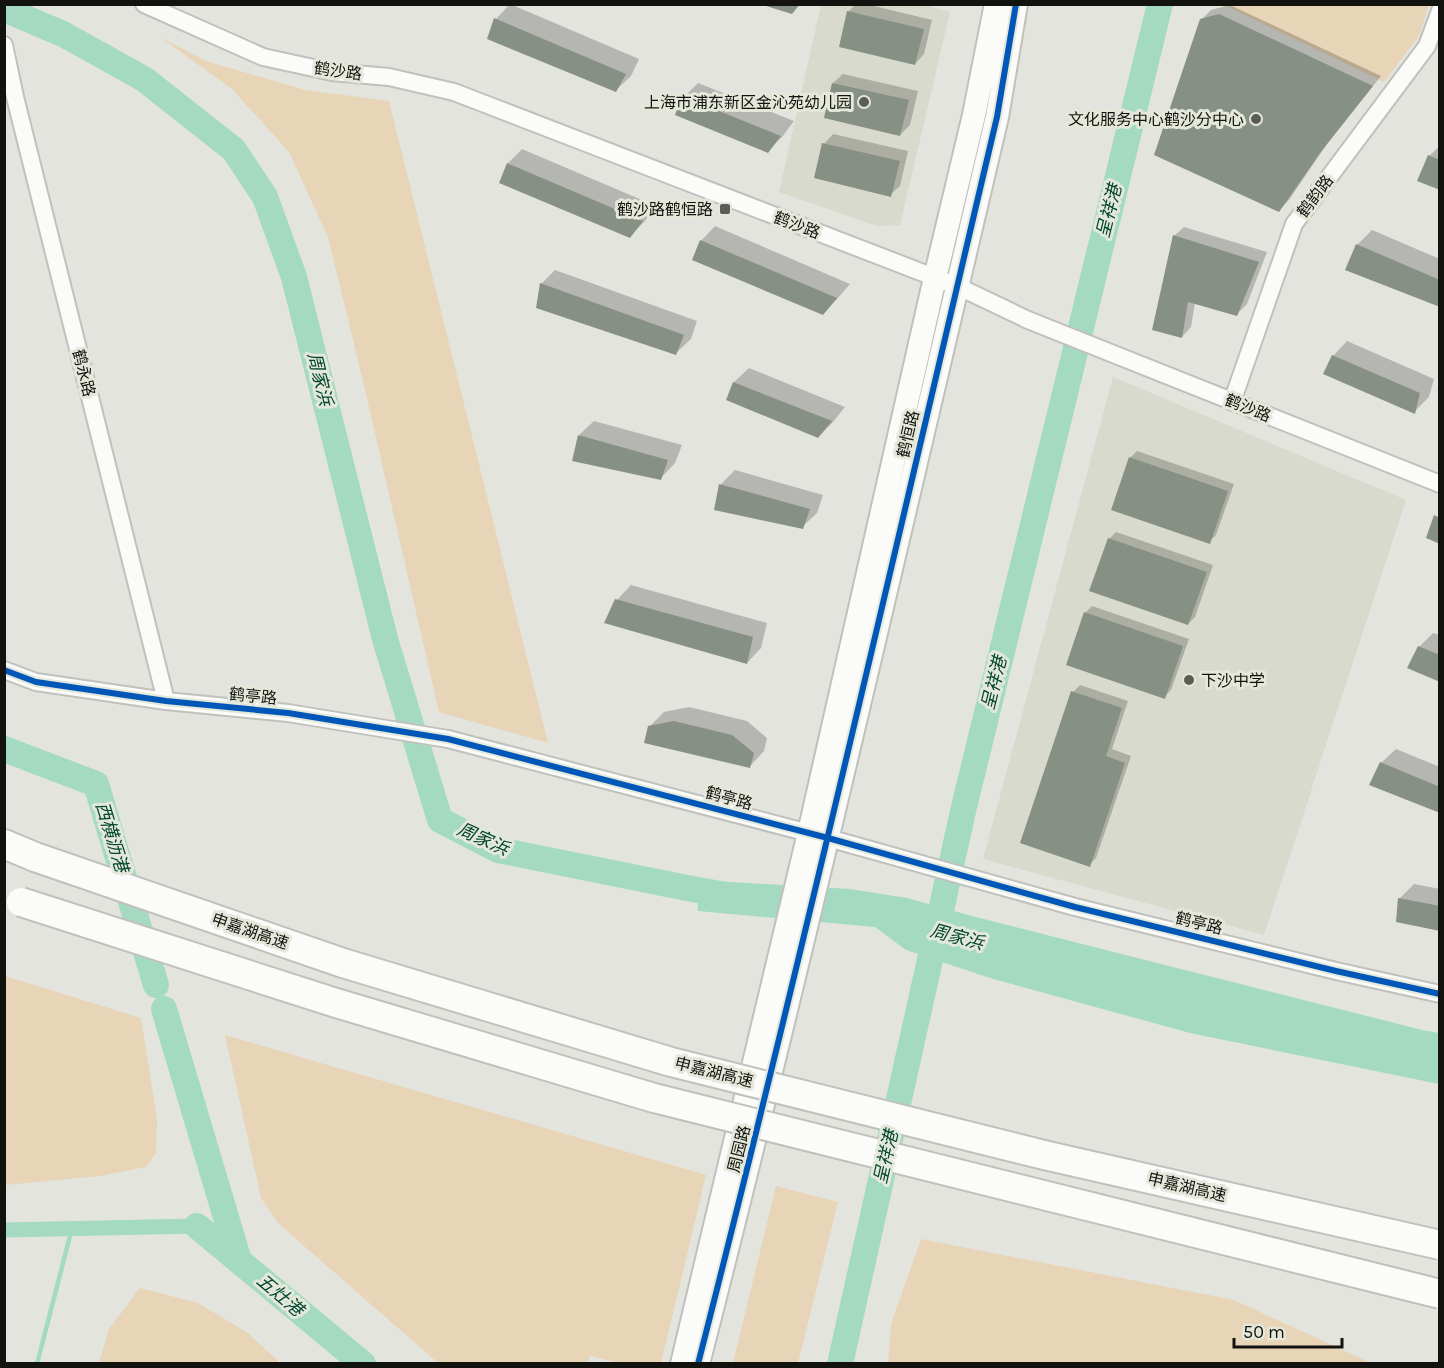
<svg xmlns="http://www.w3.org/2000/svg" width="1444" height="1368" font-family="Karla,'Noto Sans SC',sans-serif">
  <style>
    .built { fill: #d7dacc }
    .green { fill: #e8d4b6 }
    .water { fill: #a3dac1 }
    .shadow { fill: #0003 }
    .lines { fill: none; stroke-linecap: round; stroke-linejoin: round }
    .stream { stroke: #a3dac1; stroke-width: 4.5 }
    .canal { stroke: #a3dac1; stroke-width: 15 }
    .river { stroke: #a3dac1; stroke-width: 26 }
    .building { fill: #879084 }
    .street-casing { stroke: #c0c1bc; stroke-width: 20 }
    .secondary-casing { stroke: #c0c1bc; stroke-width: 26 }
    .highway-casing { stroke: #c0c1bc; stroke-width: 32 }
    .street { stroke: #fbfbfa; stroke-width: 16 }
    .secondary { stroke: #fbfbfa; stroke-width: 22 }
    .highway { stroke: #fbfbfa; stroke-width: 28 }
    .highway-bridge-casing { stroke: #c0c1bc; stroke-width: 32; stroke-linecap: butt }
    .highway-bridge { stroke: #fbfbfa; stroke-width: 28 }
    .cycleway-casing { stroke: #e4e8da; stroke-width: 10 }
    .cycleway { stroke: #0057b8; stroke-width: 6 }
    .poi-dot { fill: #5b5c57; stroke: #e4e8da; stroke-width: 2 }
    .labels { text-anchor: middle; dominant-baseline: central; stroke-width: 6; stroke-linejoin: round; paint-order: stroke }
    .street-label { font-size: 16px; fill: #12130f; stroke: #e4e8da }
    .poi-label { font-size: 16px; fill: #12130f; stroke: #e4e8da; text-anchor: end }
    .water-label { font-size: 18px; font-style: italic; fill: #004530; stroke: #e4e8da }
  </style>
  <rect width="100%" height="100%" fill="#e3e4de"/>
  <!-- built -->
  <path class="built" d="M821,5H924L950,12L900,225L877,226L779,192Z
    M1113,377L1406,500L1264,935L983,859Z"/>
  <!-- green -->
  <path class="green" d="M1224,5H1429L1419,36L1384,82Z
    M160,37L206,61L305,90L389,101L548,743L439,712L363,381L328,237L289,152L232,89Z
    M5,976L141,1018L157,1119L156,1153L146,1167L100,1176L5,1185Z
    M225,1035L706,1175L661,1363H620L590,1356L587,1364L438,1363L279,1224L261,1198Z
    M776,1186L838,1202L798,1363H733Z
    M921,1239L1234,1300L1371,1363H888L891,1324Z
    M140,1288L198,1303L248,1333L280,1363H99L109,1329Z"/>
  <!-- water -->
  <path class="water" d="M697,880L850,889L907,898L972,916L1422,1030L1439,1033V1084L1190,1033L990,978L906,950L875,927L698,911Z"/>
  <!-- shadow -->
  <path class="shadow" d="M510,4L639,59L631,76L616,90L496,19Z
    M856,4H866L932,20L924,54L915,64L848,12Z
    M1230,5L1381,76L1329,141L1289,200L1279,210L1201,20L1211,10Z
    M843,74L918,91L910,125L900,135L833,83Z
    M698,83L794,121L782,137L767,151L684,97Z
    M833,134L908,151L900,186L890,195L824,144Z
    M1440,146V188L1429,156Z
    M522,149L656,206L644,222L630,236L508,163Z
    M715,226L850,284L837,299L823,314L701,241Z
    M1184,227L1267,252L1247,304L1237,314L1195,302L1191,327L1182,337L1174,236Z
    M1372,230L1440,259V306L1357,245Z
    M555,270L697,321L691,339L676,353L541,284Z
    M1347,341L1434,379L1429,397L1414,412L1333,356Z
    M749,368L845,407L833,422L818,437L728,399L734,382Z
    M594,421L682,445L675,463L661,478L579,435Z
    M1137,451L1234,484L1216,535L1209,542L1130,458Z
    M735,470L823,495L817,513L802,527L715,509L721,484Z
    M1116,532L1213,565L1195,617L1188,624L1109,539Z
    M631,585L767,623L761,648L747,663L617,600Z
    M1092,606L1189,639L1171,690L1164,697L1085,613Z
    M1433,633L1440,635V680L1419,647Z
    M1080,685L1128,701L1112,749L1131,756L1096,858L1089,865L1073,692Z
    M689,707L747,721L767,738L764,751L750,766L649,727L664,712Z
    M1396,749L1440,767V812L1381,763Z
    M1414,884L1440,889V930L1399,899Z"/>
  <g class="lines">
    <!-- stream -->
    <path class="stream" d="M37,1364L72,1228"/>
    <!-- canal -->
    <path class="canal" d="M4,1230L197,1226"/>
    <!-- river -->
    <path class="river" d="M4,9L63,34L144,79L234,150L265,197L294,277L385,639L440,820L498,850L687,888L731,896
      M4,749L96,784L156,985
      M164,1009L239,1261
      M197,1226L363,1364
      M840,1364L964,807L1160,4"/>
  </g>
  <!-- building -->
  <path class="building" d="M760,4H800L792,14Z
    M847,11L924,29L915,65L839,47Z
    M1219,14L1373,86L1320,153L1279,212L1154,155L1200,19Z
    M494,18L626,74L616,92L487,39Z
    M832,83L909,100L900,136L824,118Z
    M682,96L781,136L768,153L675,115Z
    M822,143L900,161L891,197L814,178Z
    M1428,155L1440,160V190L1417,181Z
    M507,163L643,221L630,238L499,183Z
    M1173,235L1259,262L1237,316L1188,302L1182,338L1152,330Z
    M700,240L837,298L823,315L692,260Z
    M1356,244L1440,280V307L1345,270Z
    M540,283L684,335L676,355L536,308Z
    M1332,355L1420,393L1415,414L1323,374Z
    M733,382L832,421L818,438L726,400Z
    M578,435L668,460L661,480L572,461Z
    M1129,457L1228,491L1210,544L1111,510Z
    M719,484L810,509L803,529L714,510Z
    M1434,515L1440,518V544L1426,538Z
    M1108,538L1207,572L1188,625L1089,591Z
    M615,599L753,637L747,664L604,623Z
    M1084,612L1183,646L1165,699L1066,665Z
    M1418,646L1440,655V682L1407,668Z
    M1071,691L1122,708L1106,756L1125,763L1090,867L1020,843Z
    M674,721L732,735L754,753L750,768L644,743L648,726Z
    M1380,762L1440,787V813L1369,785Z
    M1398,898L1440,906V931L1396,922Z"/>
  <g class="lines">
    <!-- street casing -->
    <g class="street-casing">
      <path id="street" d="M144,4L263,57L332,72L389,77L454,92L957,286L1028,320L1440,484
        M4,45L15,97L166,701
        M1232,402L1294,224L1427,46L1440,11
        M4,670L36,682L166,701L288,713L448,739L828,838L1075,907L1336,971L1440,994"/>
    </g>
    <!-- secondary casing -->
    <g class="secondary-casing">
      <path id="secondary" d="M682,1364L809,833L935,278L974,115L996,4
        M698,1364C804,949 899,533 997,117L1016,4"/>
    </g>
    <!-- highway casing -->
    <g class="highway-casing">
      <path id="highway" d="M4,844L35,857"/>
    </g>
    <!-- street -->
    <use href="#street" class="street"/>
    <!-- secondary -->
    <use href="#secondary" class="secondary"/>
    <!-- highway -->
    <use href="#highway" class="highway"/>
    <!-- highway-bridge casing -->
    <g class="highway-bridge-casing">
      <path id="highway-bridge" d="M35,857L343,963L671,1062L1044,1155L1440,1245
        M21,902L333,1002L654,1098L1440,1294"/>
    </g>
    <!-- highway-bridge -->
    <use href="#highway-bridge" class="highway-bridge"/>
    <!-- cycleway casing -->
    <g class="cycleway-casing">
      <path id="cycleway" d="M4,670L36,682L166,701L288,713L448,739L828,838L1075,907L1336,971L1440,994
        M698,1364C804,949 899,533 997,117L1016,4"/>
    </g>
    <!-- cycleway -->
    <use href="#cycleway" class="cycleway"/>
  </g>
  <!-- markers -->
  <g class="poi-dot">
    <circle cx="864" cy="102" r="6"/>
    <circle cx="1256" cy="119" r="6"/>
    <rect x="719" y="203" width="12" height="12" rx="3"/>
    <circle cx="1189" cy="680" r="6"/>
  </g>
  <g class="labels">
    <!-- street labels -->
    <g class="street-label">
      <text transform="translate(338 71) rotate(8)">鹤沙路</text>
      <text transform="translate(1315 196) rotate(-53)">鹤韵路</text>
      <text transform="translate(797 225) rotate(21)">鹤沙路</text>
      <text transform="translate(84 373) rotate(76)">鹤永路</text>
      <text transform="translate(1248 408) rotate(22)">鹤沙路</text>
      <text transform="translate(908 434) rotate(-77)">鹤恒路</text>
      <text transform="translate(253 696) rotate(6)">鹤亭路</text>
      <text transform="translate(729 798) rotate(15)">鹤亭路</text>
      <text transform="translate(1199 923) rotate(14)">鹤亭路</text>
      <text transform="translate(250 931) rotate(19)">申嘉湖高速</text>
      <text transform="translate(714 1072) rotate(14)">申嘉湖高速</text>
      <text transform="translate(739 1149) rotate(-76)">周园路</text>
      <text transform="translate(1187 1187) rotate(13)">申嘉湖高速</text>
    </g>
    <!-- poi labels -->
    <g class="poi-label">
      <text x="852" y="102">上海市浦东新区金沁苑幼儿园</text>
      <text x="1244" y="119">文化服务中心鹤沙分中心</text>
      <text x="713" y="209">鹤沙路鹤恒路</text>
      <text x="1201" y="680" text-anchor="start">下沙中学</text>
    </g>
    <!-- water labels -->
    <g class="water-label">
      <text transform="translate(1109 211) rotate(-76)">呈祥港</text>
      <text transform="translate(320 379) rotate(76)">周家浜</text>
      <text transform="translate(994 683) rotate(-76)">呈祥港</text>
      <text transform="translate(112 837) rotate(73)">西横沥港</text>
      <text transform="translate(483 839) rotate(24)">周家浜</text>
      <text transform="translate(957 937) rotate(15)">周家浜</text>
      <text transform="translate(886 1157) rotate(-77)">呈祥港</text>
      <text transform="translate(280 1295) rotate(40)">五灶港</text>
    </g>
  </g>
  <!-- border -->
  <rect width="1444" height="1368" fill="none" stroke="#12130f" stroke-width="12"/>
  <!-- scale -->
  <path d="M1234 1338v9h108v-9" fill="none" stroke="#12130f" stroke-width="3"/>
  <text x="1243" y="1338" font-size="18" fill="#12130f" stroke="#e4e8da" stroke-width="4.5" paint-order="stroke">50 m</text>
</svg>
